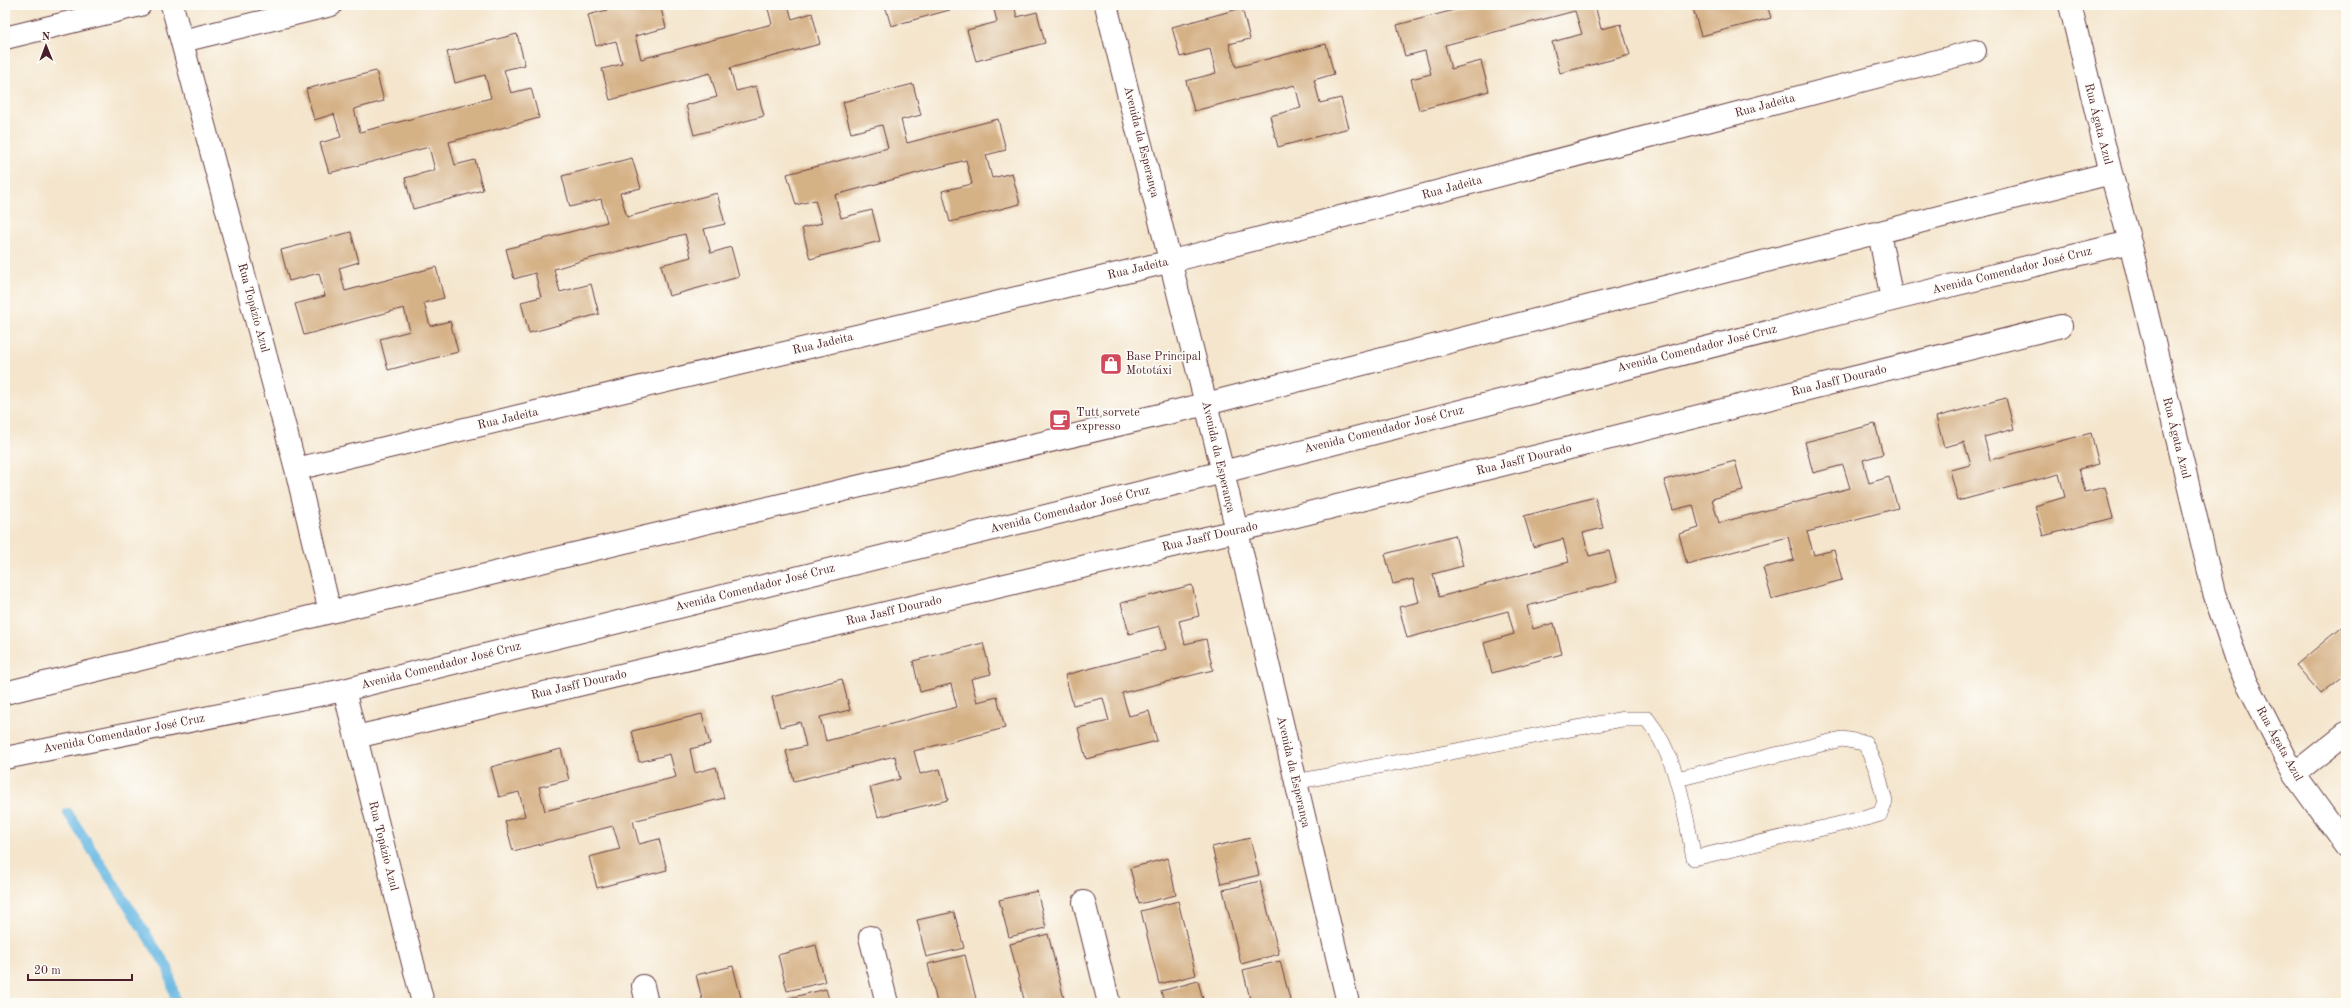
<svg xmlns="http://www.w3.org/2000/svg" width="2351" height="1008" font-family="'Old Standard TT',serif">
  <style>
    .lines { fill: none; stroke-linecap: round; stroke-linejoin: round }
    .stream { stroke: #67b8e2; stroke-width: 10 }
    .building { fill: #d5b186 }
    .service-casing { stroke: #643d43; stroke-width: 16 }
    .minor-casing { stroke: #643d43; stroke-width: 24 }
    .service { stroke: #fff; stroke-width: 15 }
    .minor { stroke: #fff; stroke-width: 22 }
    .labels { text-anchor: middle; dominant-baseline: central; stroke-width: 3.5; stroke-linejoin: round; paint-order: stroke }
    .street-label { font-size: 12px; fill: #4a1f2b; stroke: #fdfcf7 }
    .poi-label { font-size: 12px; fill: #4a1f2b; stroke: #fdfcf7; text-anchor: start }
  </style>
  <rect width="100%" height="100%" fill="#fdfcf7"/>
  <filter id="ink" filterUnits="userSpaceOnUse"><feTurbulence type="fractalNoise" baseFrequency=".025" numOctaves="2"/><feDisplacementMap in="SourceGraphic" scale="8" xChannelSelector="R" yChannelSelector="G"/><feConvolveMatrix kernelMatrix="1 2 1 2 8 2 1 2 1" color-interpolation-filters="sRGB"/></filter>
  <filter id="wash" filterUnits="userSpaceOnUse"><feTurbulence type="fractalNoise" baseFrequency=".012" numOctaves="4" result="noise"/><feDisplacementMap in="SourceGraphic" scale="16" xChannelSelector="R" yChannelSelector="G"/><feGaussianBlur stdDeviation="0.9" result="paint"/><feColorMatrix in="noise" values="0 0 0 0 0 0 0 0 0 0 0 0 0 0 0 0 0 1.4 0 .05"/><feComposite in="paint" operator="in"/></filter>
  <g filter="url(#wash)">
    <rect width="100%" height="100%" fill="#f4e5cc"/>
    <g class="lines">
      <!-- stream -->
      <path class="stream" d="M68,813L168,968L176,1003"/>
    </g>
    <g id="blocks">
      <!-- building -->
      <path class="building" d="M626,5H660L666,28L635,36L641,59L772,24L767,5H788L792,19L812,13L820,44L730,68L736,91L756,86L764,116L694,135L686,105L717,97L710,73L610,100L602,69L622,64L616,41L596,46L588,15Z
        M734,5H749V6L735,9Z
        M885,5H968L891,26Z
        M993,5H1014L1017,17L1037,12L1045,43L976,61L967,30L997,22Z
        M1473,5H1595L1601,29L1621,24L1630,55L1560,73L1552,42L1582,34L1575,11L1445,45L1451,69L1481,61L1489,91L1419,110L1411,79L1431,74L1425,51L1405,56L1397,25Z
        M1692,5H1767L1771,18L1701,36Z
        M1242,8L1250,39L1229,44L1236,67L1326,44L1334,74L1314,80L1320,103L1341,98L1349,128L1278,147L1270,116L1301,108L1295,85L1194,111L1186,81L1216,73L1210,49L1180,57L1172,27Z
        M517,34L525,65L504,70L511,93L531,88L539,118L449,142L455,165L475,160L483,190L413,209L405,178L435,170L429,147L329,173L320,143L341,137L334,114L314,120L306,89L376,71L384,101L354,109L360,132L461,106L491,98L485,75L455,83L447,52Z
        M913,84L921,115L901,120L907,143L998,119L1006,150L986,155L992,178L1012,173L1020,204L950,222L942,191L972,184L966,160L835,195L841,218L872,210L880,241L810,259L802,228L822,223L815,200L796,205L787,174L888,148L882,125L851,133L843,102Z
        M632,158L641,188L620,193L627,217L717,193L725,224L704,229L711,253L731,247L739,277L669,296L661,265L691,257L685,234L584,260L554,269L560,292L591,284L599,314L529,333L521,302L541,297L535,273L514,279L506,249L607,222L601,199L570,207L562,176Z
        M351,232L359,262L339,268L345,291L436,267L444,298L424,303L430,326L450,321L458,352L388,370L380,339L410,331L404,308L304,335L295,304L325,296L319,273L289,281L281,250Z
        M2006,398L2014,429L1984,437L1990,460L2091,433L2099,464L2079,469L2085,492L2105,487L2113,518L2043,536L2035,506L2065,497L2059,474L1958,501L1950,470L1971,465L1964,442L1944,447L1936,417Z
        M1875,424L1883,454L1863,460L1869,483L1889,477L1898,508L1807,532L1814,555L1834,550L1842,580L1772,599L1763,568L1794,560L1788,537L1687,564L1679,534L1699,528L1693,505L1673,510L1664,480L1735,461L1743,491L1712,499L1719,523L1850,488L1843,465L1813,473L1805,442Z
        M1595,497L1603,528L1583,533L1589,556L1609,551L1617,582L1527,606L1533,629L1554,623L1562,654L1492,673L1484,643L1514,634L1508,611L1407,638L1399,607L1419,602L1413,579L1393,584L1385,554L1455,535L1463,566L1433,574L1439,597L1569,562L1563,539L1533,547L1524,516Z
        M1192,585L1199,616L1179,621L1185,644L1206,639L1213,670L1122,693L1129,716L1149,711L1157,741L1086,759L1078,728L1109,721L1103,698L1073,705L1065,675L1166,649L1160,626L1129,634L1121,603Z
        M2346,623V674L2321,694L2296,665Z
        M983,643L991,674L971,679L977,702L997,697L1005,728L914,751L920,774L940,769L948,800L878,817L870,787L900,779L895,756L794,781L786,751L806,746L800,722L780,727L772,697L842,679L850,710L820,717L826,741L957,707L951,684L920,692L913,661Z
        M702,714L710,744L690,749L695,773L716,767L724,798L633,821L639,844L659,839L667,870L597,888L589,857L620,849L613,826L513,851L505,821L525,816L519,792L499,797L491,767L561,749L569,780L539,787L545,811L676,777L670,754L639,762L632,731Z
        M1250,838L1259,875L1221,884L1212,847Z
        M1168,858L1176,895L1139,904L1130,868Z
        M1260,881L1279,954L1241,964L1223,890Z
        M1037,891L1046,928L1009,937L999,900Z
        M1178,901L1196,975L1159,984L1141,911Z
        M954,912L964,948L926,957L917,920Z
        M1048,934L1065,1003H1025L1010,944Z
        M816,945L825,982L787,991L778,955Z
        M965,955L977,1003H937L928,964Z
        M1280,961L1291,1003H1251L1243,970Z
        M733,966L742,1002L703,1003L696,975Z
        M1198,981L1204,1003H1164L1161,991Z
        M826,989L830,1003H790L789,998Z"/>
    </g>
  </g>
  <g filter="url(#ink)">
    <use href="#blocks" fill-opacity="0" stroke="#643d43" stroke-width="1"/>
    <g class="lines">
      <!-- service casing -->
      <g class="service-casing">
        <path id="service" d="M1295,782L1623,719H1647C1678,757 1684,811 1694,858L1866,818L1880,814L1885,802L1877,770L1865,743L1842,739L1677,779"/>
      </g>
      <!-- minor casing -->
      <g class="minor-casing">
        <path id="minor" d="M172,5L296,469L330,612
          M1106,5L1223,472L1348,1003
          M2070,5L2111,173L2130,242L2214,593L2240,669L2294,774L2346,846
          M5,38L140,5
          M182,41L331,5
          M1879,232L1892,300
          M296,469L1172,261L1975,51
          M344,690L423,1003
          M5,693L330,612L1206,404L2111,173
          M356,737L1236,531L2061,326
          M5,758L344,690L1223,472L1892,300L2130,242
          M2294,774L2346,733
          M1084,902L1109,1003
          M870,937L887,1003
          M643,986L647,1003"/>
      </g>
      <!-- service -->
      <use href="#service" class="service"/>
      <!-- minor -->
      <use href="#minor" class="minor"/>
    </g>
  </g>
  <!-- icons -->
  <defs>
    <g id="shop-square" transform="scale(1.15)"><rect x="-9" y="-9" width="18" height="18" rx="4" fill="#d1495b" stroke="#fdfcf7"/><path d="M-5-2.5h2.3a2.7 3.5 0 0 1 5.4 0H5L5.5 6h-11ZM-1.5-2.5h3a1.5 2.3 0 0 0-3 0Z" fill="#fff"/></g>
    <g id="cafe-square" transform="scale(1.15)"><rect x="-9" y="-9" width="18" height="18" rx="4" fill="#d1495b" stroke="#fdfcf7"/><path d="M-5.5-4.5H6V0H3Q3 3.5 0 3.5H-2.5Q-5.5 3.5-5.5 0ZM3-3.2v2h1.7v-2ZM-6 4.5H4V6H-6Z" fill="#fff"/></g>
  </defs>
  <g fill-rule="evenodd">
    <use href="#shop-square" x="1111" y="364"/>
    <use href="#cafe-square" x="1060" y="420"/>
  </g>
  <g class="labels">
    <!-- street labels -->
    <g class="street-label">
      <text transform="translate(1765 106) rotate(-15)">Rua Jadeita</text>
      <text transform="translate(2098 124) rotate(76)">Rua Ágata Azul</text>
      <text transform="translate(1141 142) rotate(76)">Avenida da Esperança</text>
      <text transform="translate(1452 188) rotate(-15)">Rua Jadeita</text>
      <text transform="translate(1138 269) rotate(-13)">Rua Jadeita</text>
      <text transform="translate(2012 271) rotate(-14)">Avenida Comendador José Cruz</text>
      <text transform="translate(253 308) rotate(75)">Rua Topázio Azul</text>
      <text transform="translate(823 344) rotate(-13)">Rua Jadeita</text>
      <text transform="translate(1697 349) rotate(-14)">Avenida Comendador José Cruz</text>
      <text transform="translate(1839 381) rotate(-14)">Rua Jasff Dourado</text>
      <text transform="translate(508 419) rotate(-13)">Rua Jadeita</text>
      <text transform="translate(1384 430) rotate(-14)">Avenida Comendador José Cruz</text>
      <text transform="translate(2176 438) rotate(76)">Rua Ágata Azul</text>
      <text transform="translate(1218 457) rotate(77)">Avenida da Esperança</text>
      <text transform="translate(1524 460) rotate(-14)">Rua Jasff Dourado</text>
      <text transform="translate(1070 510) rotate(-14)">Avenida Comendador José Cruz</text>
      <text transform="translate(1210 537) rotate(-13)">Rua Jasff Dourado</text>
      <text transform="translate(755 588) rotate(-14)">Avenida Comendador José Cruz</text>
      <text transform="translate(894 611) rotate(-13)">Rua Jasff Dourado</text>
      <text transform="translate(441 666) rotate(-14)">Avenida Comendador José Cruz</text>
      <text transform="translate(579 685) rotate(-13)">Rua Jasff Dourado</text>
      <text transform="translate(124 734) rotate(-11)">Avenida Comendador José Cruz</text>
      <text transform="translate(2279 744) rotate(61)">Rua Ágata Azul</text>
      <text transform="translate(1293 772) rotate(77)">Avenida da Esperança</text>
      <text transform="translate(383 846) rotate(76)">Rua Topázio Azul</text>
    </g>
    <!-- poi labels -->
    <g class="poi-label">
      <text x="1126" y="357">Base Principal<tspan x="1126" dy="14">Mototáxi</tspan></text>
      <text x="1076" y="413">Tutt sorvete<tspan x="1076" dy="14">expresso</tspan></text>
    </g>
  </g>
  <!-- margin -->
  <rect width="2351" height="1008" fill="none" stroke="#fdfcf7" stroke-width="20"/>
  <!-- north arrow -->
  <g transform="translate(46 46) rotate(359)" stroke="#fdfcf7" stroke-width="3" paint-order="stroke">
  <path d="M0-3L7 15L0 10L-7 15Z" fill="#4a1f2b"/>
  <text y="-6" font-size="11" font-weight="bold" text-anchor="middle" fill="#4a1f2b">N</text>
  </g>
  <!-- scale -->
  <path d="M28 974v6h104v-6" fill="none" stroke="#4a1f2b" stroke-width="2"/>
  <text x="34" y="974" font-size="12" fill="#4a1f2b" stroke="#fdfcf7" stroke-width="3" paint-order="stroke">20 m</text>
</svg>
